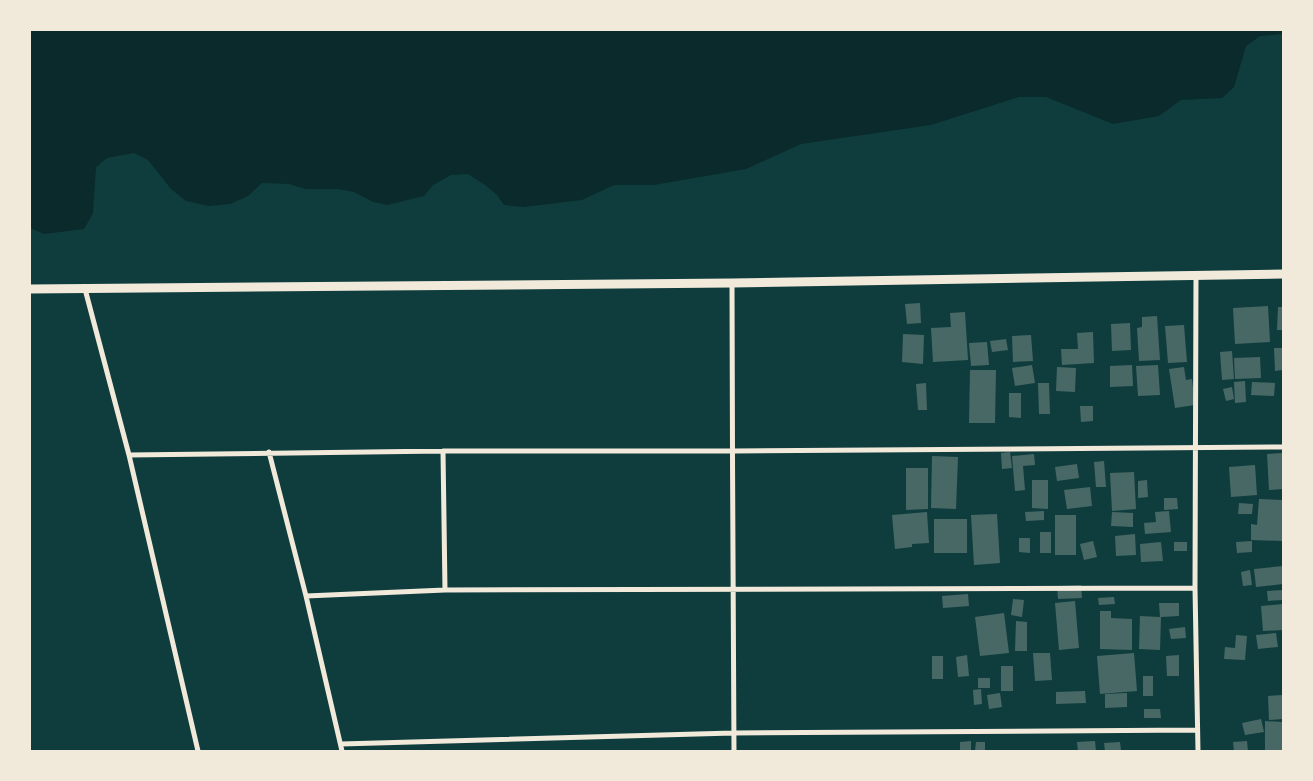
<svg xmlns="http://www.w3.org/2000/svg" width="1313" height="781" font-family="'Nunito Sans',sans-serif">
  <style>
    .water { fill: #0a2a2b }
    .building { fill: #486865 }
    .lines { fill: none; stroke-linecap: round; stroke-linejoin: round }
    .minor { stroke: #f1e9da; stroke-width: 5 }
    .tertiary { stroke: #f1e9da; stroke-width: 9 }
  </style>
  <rect width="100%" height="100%" fill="#0f3d3e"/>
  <!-- water -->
  <path class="water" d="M30,30H1283V34L1260,36L1246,46L1234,87L1222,98L1181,100L1159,116L1113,124L1046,97H1019L931,125L801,144L746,169L654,185H614L582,200L524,207L504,205L497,195L485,185L468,174L451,175L433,185L424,196L387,205L373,202L354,192L338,189H305L289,184L262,183L248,196L230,204L209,206L186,201L171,189L148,160L134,153L107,158L96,167L93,213L84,229L44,234L30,228Z"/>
  <!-- building -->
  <path class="building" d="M920,303L921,323L907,324L905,304Z
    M1268,306L1270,342L1235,344L1233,308Z
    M1278,307H1283V330H1277Z
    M965,312L968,360L933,362L931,328L951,327L950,313Z
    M1157,316L1160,360L1139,361L1137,328L1142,327V317Z
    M1130,323L1131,350L1112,351L1111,324Z
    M1184,325L1187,362L1168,363L1165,326Z
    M1093,332L1094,363L1062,365L1061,349H1078L1077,333Z
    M903,334L924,335L923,364L902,362Z
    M1031,335L1033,361L1013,362L1012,336Z
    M1006,339L1008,350L992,352L990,341Z
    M987,342L989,365L971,366L969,343Z
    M1274,348H1283V370L1275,371Z
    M1232,351L1234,379L1222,380L1220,352Z
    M1260,357L1261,378L1235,379L1234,358Z
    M1032,365L1035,383L1015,386L1012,368Z
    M1132,365L1133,386L1110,387V366Z
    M1158,365L1160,395L1138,396L1136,366Z
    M1057,367L1076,368L1075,392L1056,391Z
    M1184,367L1186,380L1192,379L1195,405L1175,408L1169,369Z
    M970,370H996L995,423H969Z
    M1245,381L1246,402L1235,403L1234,382Z
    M1252,382L1275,383L1274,396L1251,395Z
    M926,383L927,410H918L916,384Z
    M1038,383H1049L1050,414H1039Z
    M1232,387L1234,399L1226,401L1223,389Z
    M1009,393H1021V418L1009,417Z
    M1080,406H1093V421L1081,422Z
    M1010,452L1012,468L1002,469L1001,453Z
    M1283,453V489L1269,490L1267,454Z
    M1034,454L1035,465L1023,466L1025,490L1015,491L1012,456Z
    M932,456L958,457L956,509L931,508Z
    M1104,461L1106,487H1096L1094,462Z
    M1077,464L1079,478L1057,481L1055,467Z
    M1255,465L1257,495L1231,497L1229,467Z
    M906,468H928V509L906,510Z
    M1134,472L1136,509L1112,511L1110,473Z
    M1032,480H1048V509L1032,508Z
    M1147,480L1148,497L1138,498V481Z
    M1090,487L1092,506L1067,509L1064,490Z
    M1164,498H1177L1178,509L1164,510Z
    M1259,499L1283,500V541L1251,540V524L1257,525Z
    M1239,503L1253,504L1252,514H1238Z
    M1044,511V520L1026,521L1025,512Z
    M1169,511L1171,532L1145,534L1144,523L1156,522L1155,512Z
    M927,512L929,543L912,544V547L895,549L892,515Z
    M1112,512L1133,513V527L1111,526Z
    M997,514L1000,563L974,565L971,515Z
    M1055,515H1076V555H1055Z
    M934,519H967V553H934Z
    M1040,532H1051V553H1040Z
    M1135,534L1136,555L1116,556L1115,536Z
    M1019,538H1030V553L1019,552Z
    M1093,541L1097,557L1084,560L1080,544Z
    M1252,541V552L1237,553L1236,542Z
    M1161,542L1163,561L1141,562L1140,544Z
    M1174,542H1187V551H1174Z
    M1283,566V584L1256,587L1254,569Z
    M1250,570L1252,585L1243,586L1241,572Z
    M1081,585L1082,598L1058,599L1057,586Z
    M1283,590V600L1268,601L1267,591Z
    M968,594L969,606L943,608L942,596Z
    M1114,597L1115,604L1099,605L1098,598Z
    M1013,599L1024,600L1022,617L1011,615Z
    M1075,601L1079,648L1059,650L1055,603Z
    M1159,603H1179V616L1161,617L1160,650L1139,649L1140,616L1160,617Z
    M1283,604V630L1263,631L1261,606Z
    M1100,611H1111V618L1132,619V650L1100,649Z
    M1004,613L1009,653L980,656L975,617Z
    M1016,621L1027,622V651H1015Z
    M1185,627L1186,638L1171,639L1169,629Z
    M1276,633L1278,647L1258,649L1256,635Z
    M1236,635L1247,636L1245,660L1224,659L1225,647L1235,648Z
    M1033,653H1050L1052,680L1035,681Z
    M1134,653L1137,691L1100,694L1097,656Z
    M967,655L969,676L958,677L956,657Z
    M1179,655V676H1167L1166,656Z
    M932,656H943V679H932Z
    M1001,666H1013V691H1001Z
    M1143,676H1153V696H1143Z
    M978,678H990V688H978Z
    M981,689L982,704L974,705L973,690Z
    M1085,691L1086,703L1056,704V692Z
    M1000,693L1002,707L989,709L987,695Z
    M1127,693V707L1105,708V694Z
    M1283,695V719L1269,720L1268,696Z
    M1144,709H1160L1161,718H1144Z
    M1261,719L1264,732L1245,735L1242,723Z
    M1265,721L1283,722V751H1265Z
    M971,741V751H960V742Z
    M1095,741L1096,751H1078L1077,742Z
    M1247,741L1248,751H1234L1233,742Z
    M976,742H985V751H975Z
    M1120,742L1121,750L1105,751L1104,743Z"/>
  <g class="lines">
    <!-- minor -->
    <path class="minor" d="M1196,275L1195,588L1198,751
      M732,283C733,439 732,595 734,751
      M85,289L129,455L198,751
      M443,451L445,590
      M269,452L306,596L342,751
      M129,455L443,451H734L1283,447
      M306,596L445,590L1195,588
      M341,744L733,733L1197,730"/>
    <!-- tertiary -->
    <path class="tertiary" d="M30,289L732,283L1283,274"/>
  </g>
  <!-- border -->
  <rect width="1313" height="781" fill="none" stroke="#f1e9da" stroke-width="62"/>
</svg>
